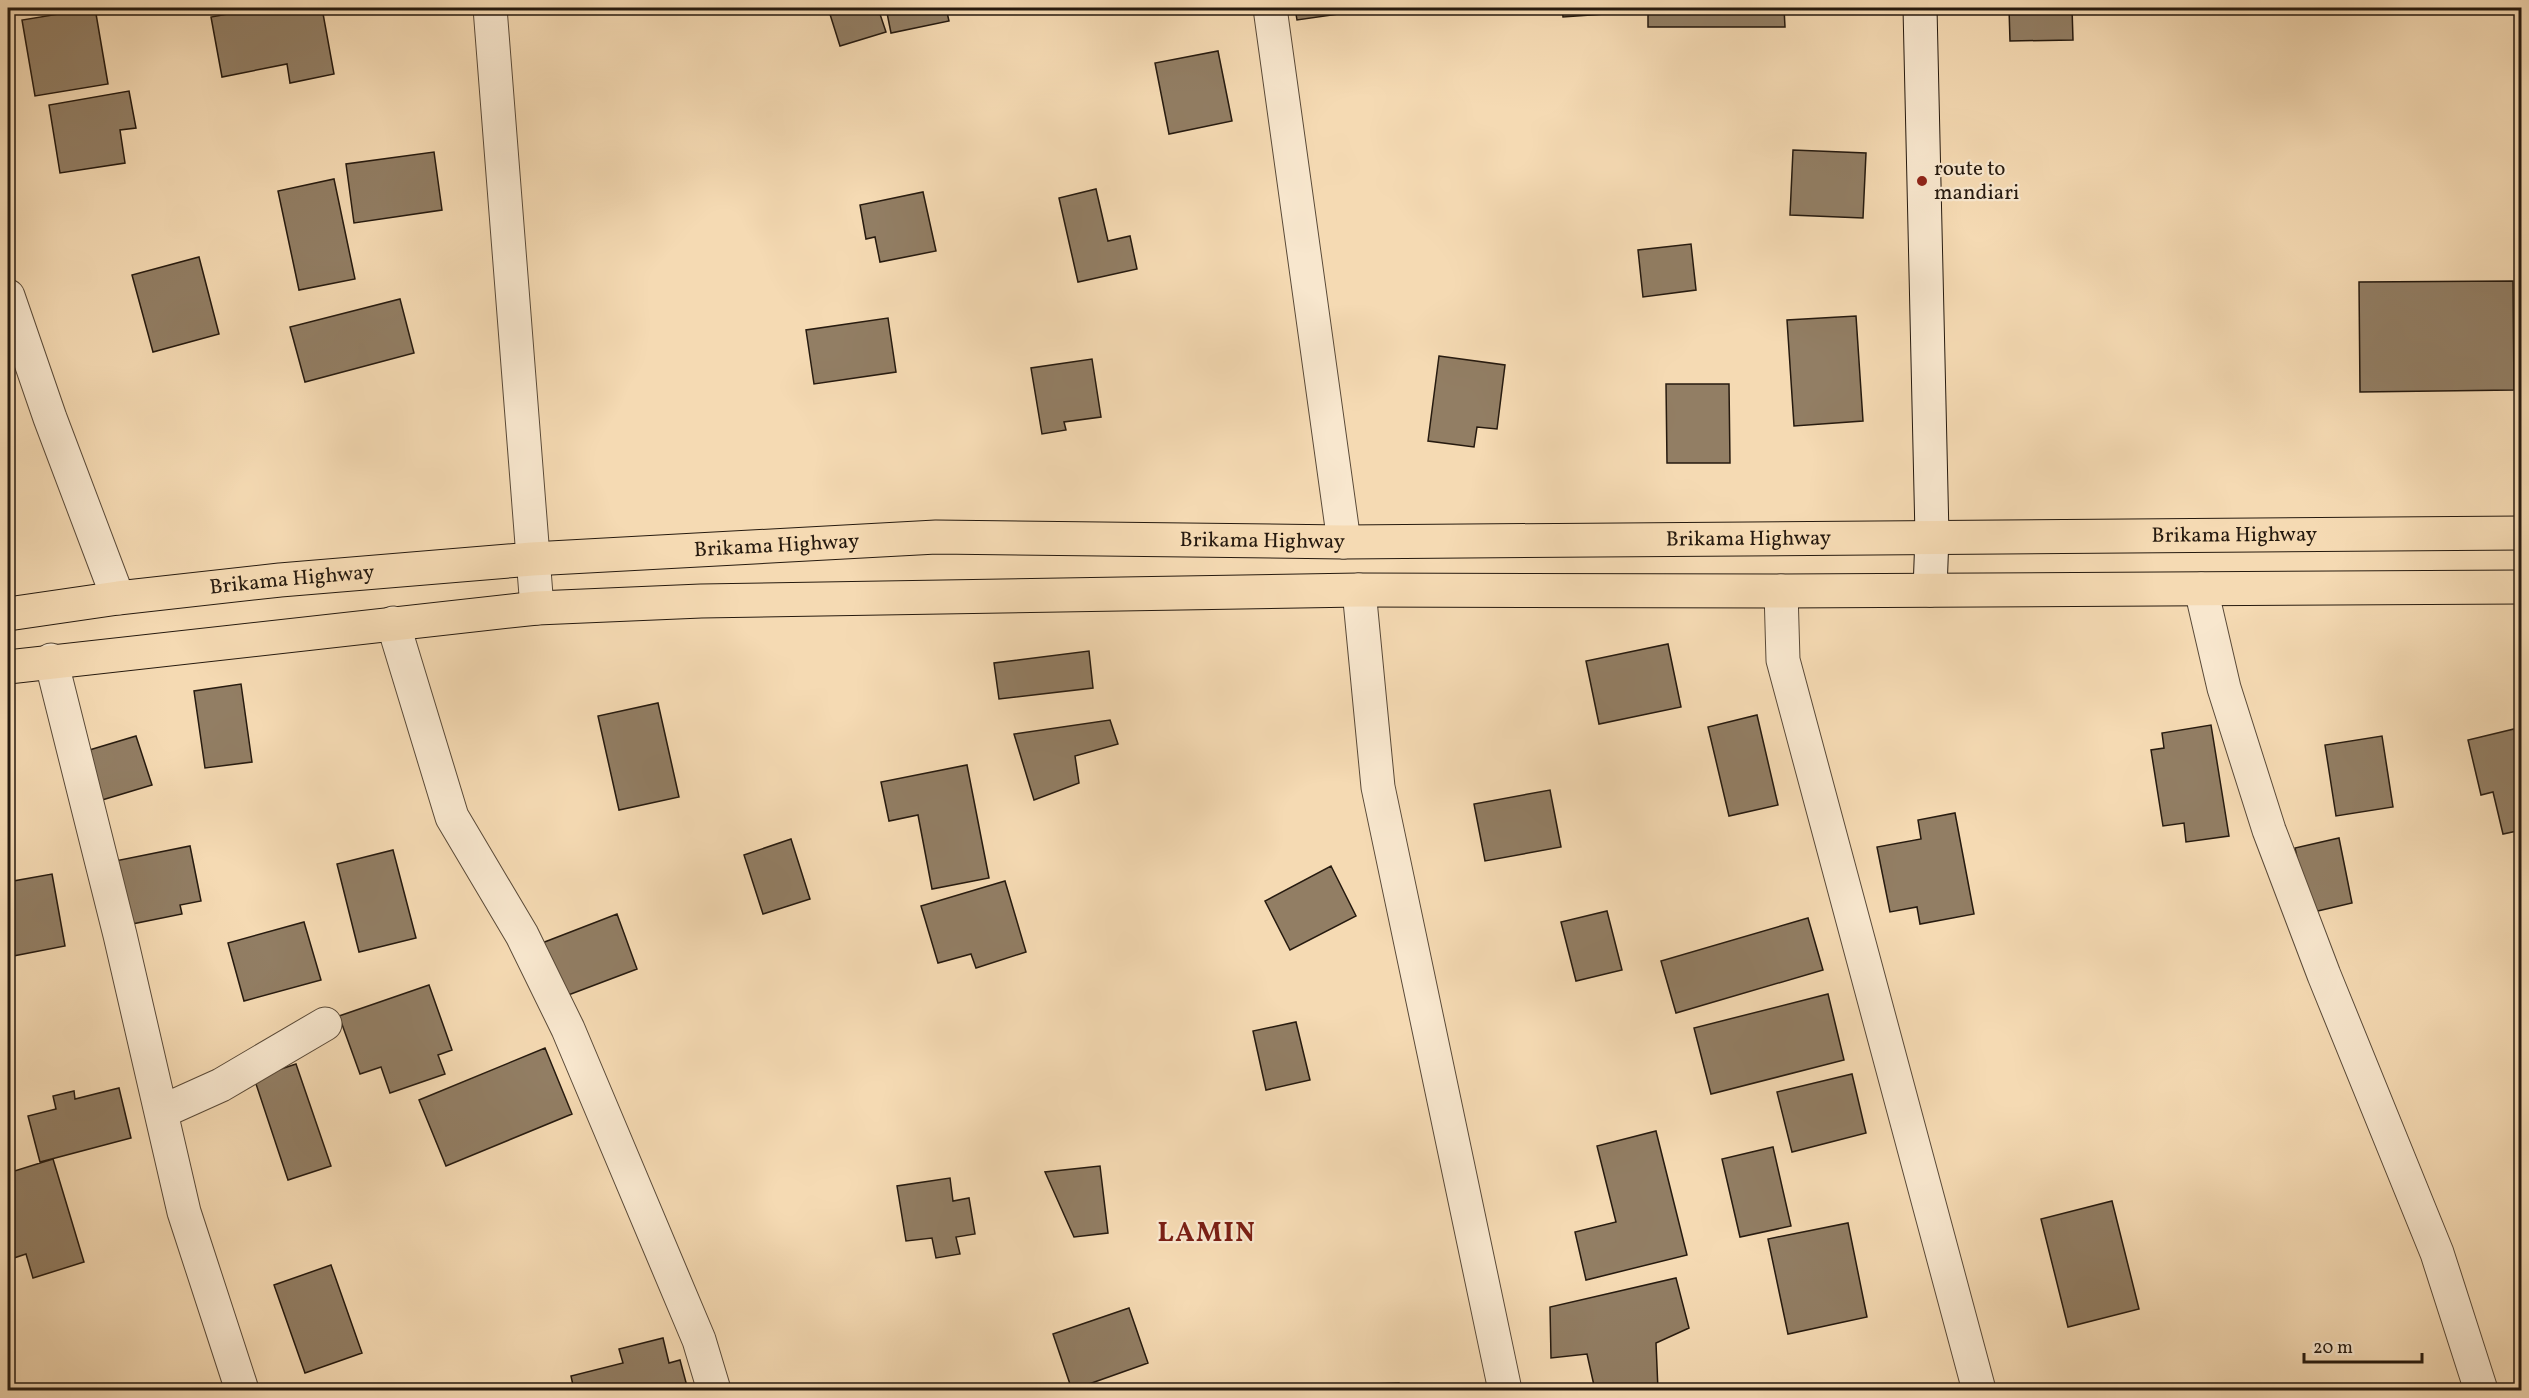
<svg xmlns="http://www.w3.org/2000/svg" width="2529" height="1398" font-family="Vollkorn,serif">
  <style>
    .building { fill: #927e64; stroke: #261a0f; stroke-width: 1.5 }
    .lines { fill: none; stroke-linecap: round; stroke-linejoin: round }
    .street-casing { stroke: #5a4a38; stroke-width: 35 }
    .secondary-casing { stroke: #261a0f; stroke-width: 35 }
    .highway-casing { stroke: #261a0f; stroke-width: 35 }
    .street { stroke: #f8e7ce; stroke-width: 33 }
    .secondary { stroke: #f8e7ce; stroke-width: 33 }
    .highway { stroke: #f5dab3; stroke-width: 33 }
    .poi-dot { fill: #8f2418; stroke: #f8e7ce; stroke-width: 2 }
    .labels { text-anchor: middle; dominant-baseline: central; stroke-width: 4.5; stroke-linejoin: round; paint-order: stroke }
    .poi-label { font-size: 21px; fill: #261a0f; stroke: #f8e7ce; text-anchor: start }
    .street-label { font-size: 21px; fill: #261a0f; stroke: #f8e7ce }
    .district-label { font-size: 27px; font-weight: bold; letter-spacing: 1.5px; fill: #7a1f14; stroke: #f8e7ce }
  </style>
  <rect width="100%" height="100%" fill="#f5dab3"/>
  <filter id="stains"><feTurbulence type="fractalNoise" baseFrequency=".00333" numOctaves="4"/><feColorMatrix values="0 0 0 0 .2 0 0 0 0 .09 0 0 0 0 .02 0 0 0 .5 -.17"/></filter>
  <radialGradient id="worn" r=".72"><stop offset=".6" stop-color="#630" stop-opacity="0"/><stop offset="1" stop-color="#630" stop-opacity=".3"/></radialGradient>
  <!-- building -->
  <path class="building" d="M95,8L108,84L35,96L22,20Z
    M262,8H322L334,74L290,83L287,64L222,77L211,17Z
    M828,8H878L886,32L840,46Z
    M886,8H946L949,21L891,33Z
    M1295,8H1381L1297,20Z
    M1562,8H1619V13L1563,17Z
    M1648,8H1784L1785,27H1648Z
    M2009,8H2072L2073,40L2010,41Z
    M1218,51L1232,121L1169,134L1155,63Z
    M129,91L136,128L120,130L125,163L60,173L49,105Z
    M1793,150L1866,153L1863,218L1790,215Z
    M434,152L442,210L354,223L346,164Z
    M334,179L355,279L299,290L278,191Z
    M1096,189L1108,241L1130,236L1137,269L1078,282L1059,198Z
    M923,192L936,251L880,262L875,237L866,239L860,205Z
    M1691,244L1696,290L1643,297L1638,250Z
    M199,257L219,334L153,352L132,275Z
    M2513,281L2514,390L2360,392L2359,282Z
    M400,299L414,353L305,382L290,327Z
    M1856,316L1863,421L1794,426L1787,320Z
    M888,318L896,372L814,384L806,330Z
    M1439,356L1505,365L1497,429L1477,427L1474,447L1428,441Z
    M1092,359L1101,417L1064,422L1066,430L1042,434L1031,368Z
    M1666,384H1729L1730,463H1667Z
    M1668,644L1681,707L1599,724L1586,661Z
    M1089,651L1093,688L999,699L994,663Z
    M241,684L252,762L205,768L194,691Z
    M658,703L679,797L619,810L598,716Z
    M1757,715L1778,805L1729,816L1708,727Z
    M1110,720L1118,744L1075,756L1079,783L1034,800L1014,734Z
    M2211,725L2229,836L2186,842L2184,823L2163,826L2151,750L2164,748L2162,733Z
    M2514,729L2522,760V830L2503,834L2493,792L2481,795L2468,740Z
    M136,736L152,785L92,803L76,754Z
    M2382,736L2393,807L2336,816L2325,745Z
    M967,765L989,878L932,889L918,815L889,821L881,782Z
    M1550,790L1561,847L1485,861L1474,804Z
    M1955,813L1974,914L1920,924L1917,907L1890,912L1877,847L1921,839L1918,820Z
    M2339,838L2352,903L2309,913L2295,848Z
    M791,839L810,899L763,914L744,855Z
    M190,846L201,901L180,905L182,914L127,925L115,861Z
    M393,850L416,938L359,952L337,864Z
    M1331,866L1356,916L1290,950L1265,901Z
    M52,874L65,946L8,957V882Z
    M1005,881L1026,952L976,968L971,954L938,963L921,906Z
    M1607,911L1622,970L1576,981L1561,922Z
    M617,914L637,969L563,997L542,943Z
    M1808,918L1823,970L1676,1013L1661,961Z
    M304,922L321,980L244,1001L228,943Z
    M429,985L452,1050L438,1055L445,1074L390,1093L381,1067L360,1074L339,1016Z
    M1828,994L1844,1060L1711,1094L1694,1028Z
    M1296,1022L1310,1080L1266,1090L1253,1031Z
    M545,1048L572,1114L446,1166L419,1100Z
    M296,1064L331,1166L288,1180L254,1078Z
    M1852,1074L1866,1133L1792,1152L1777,1092Z
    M119,1088L131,1138L40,1162L28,1116L56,1109L53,1096L74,1091L75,1099Z
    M1656,1131L1687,1255L1586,1280L1575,1232L1616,1222L1597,1146Z
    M1773,1147L1791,1226L1740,1237L1722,1159Z
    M53,1159L84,1262L33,1278L26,1254L11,1259L8,1247V1218L14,1216L8,1194V1173Z
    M1100,1166L1108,1233L1074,1237L1045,1172Z
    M950,1178L953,1201L969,1198L975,1234L956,1237L960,1254L936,1258L932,1238L906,1241L897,1186Z
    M2112,1201L2139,1309L2068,1327L2041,1219Z
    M1848,1223L1867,1317L1788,1334L1768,1239Z
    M331,1265L362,1353L305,1373L274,1285Z
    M1676,1278L1689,1328L1656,1343L1658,1390H1595L1587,1354L1551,1358L1550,1307Z
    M1129,1308L1148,1363L1072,1390L1053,1334Z
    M663,1338L669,1363L680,1360L688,1390H574L571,1376L623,1363L619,1349Z
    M1399,1383V1390H1317V1386Z"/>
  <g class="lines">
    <!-- street casing -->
    <g class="street-casing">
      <path id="street" d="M490,8L537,608
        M1270,8L1344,542
        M8,296L50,418L118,598
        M2201,589L2224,688L2269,830L2324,975L2437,1253L2481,1390
        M1359,590L1378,787L1505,1390
        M1781,591L1783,660L1979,1390
        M393,623L452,817L522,935L568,1029L699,1340L714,1390
        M51,660L120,935L184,1212L242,1390
        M161,1112L221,1085L325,1024"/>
    </g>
    <!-- secondary casing -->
    <g class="secondary-casing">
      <path id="secondary" d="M1920,8L1932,536L1930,590"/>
    </g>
    <!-- highway casing -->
    <g class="highway-casing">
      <g id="highway">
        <path id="s1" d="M8,614L118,598L280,580L532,559L936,537L1344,542L2522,533"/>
        <path d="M8,667L537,608L701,601L1359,590L1781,591L2522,587"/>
      </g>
    </g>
    <!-- street -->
    <use href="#street" class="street"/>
    <!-- secondary -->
    <use href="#secondary" class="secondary"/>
    <!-- highway -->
    <use href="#highway" class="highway"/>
  </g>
  <!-- markers -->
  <circle class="poi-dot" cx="1922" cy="181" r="6"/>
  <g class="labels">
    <!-- poi labels -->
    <g class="poi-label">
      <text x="1934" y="169">route to<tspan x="1934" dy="24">mandiari</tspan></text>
    </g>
    <!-- street labels -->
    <g class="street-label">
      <text stroke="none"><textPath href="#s1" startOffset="2230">Brikama Highway</textPath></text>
      <text stroke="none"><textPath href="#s1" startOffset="1744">Brikama Highway</textPath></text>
      <text stroke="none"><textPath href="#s1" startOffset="1258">Brikama Highway</textPath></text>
      <text stroke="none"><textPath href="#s1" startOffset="772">Brikama Highway</textPath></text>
      <text stroke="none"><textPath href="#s1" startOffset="286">Brikama Highway</textPath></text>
    </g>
    <!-- district labels -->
    <g class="district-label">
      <text x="1207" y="1234">LAMIN</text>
    </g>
  </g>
  <!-- margin -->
  <rect width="2529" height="1398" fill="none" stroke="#f5dab3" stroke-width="30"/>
  <rect x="9" y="9" width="2511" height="1380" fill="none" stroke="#261a0f" stroke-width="3"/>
  <rect x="15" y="15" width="2499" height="1368" fill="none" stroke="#261a0f" stroke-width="1.5"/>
  <!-- scale -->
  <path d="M2304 1353v9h118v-9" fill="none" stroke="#261a0f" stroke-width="3"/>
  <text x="2313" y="1353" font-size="18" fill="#261a0f" stroke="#f8e7ce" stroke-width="4.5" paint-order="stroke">20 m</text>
  <rect width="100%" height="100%" filter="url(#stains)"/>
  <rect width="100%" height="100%" fill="url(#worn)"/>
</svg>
